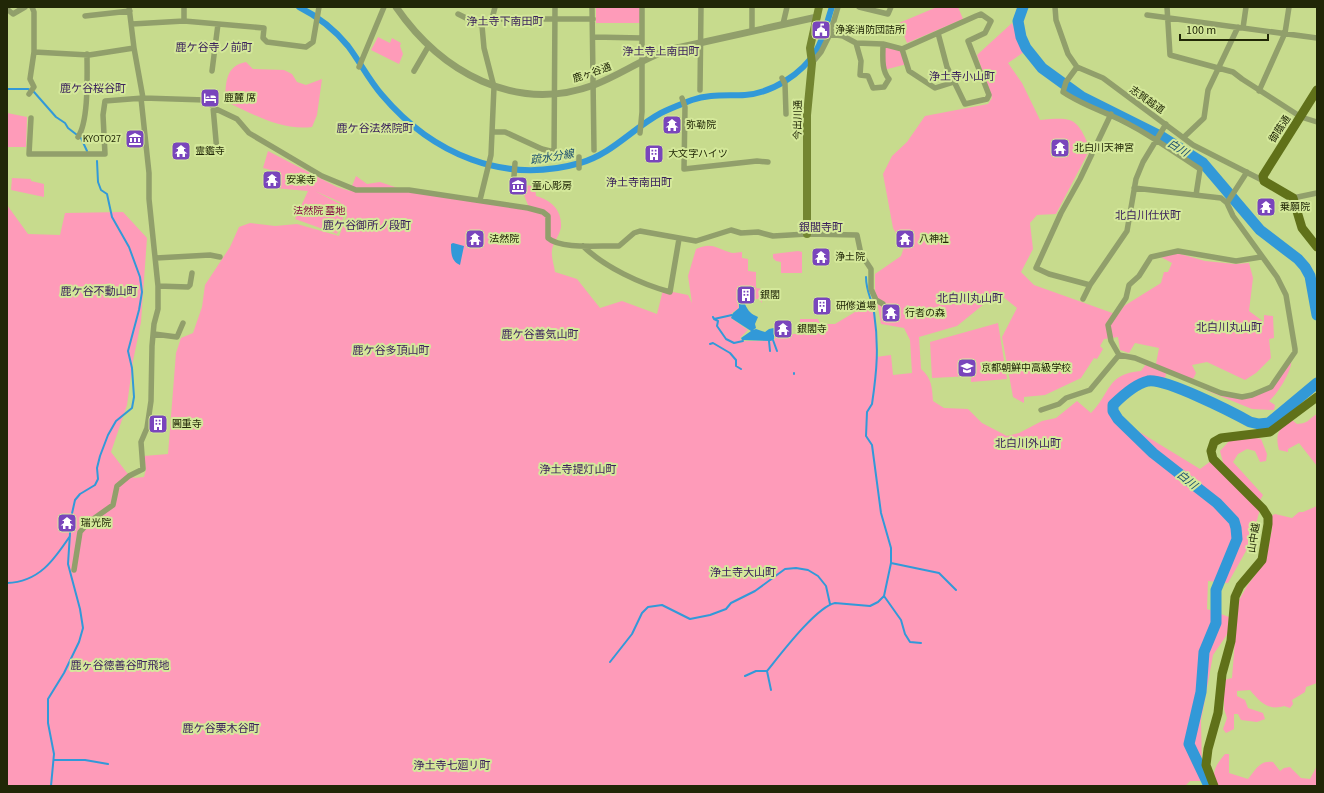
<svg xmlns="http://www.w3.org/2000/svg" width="1324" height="793" font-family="'Source Sans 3','Noto Sans JP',sans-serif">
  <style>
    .green { fill: #fe9bb9; fill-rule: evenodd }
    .water { fill: #3299d8 }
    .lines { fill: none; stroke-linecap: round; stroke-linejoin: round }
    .stream { stroke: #3299d8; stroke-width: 2 }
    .canal { stroke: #3299d8; stroke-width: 6 }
    .river { stroke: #3299d8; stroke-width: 11 }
    .minor { stroke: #919f6b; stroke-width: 5.5 }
    .tertiary { stroke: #919f6b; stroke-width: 7 }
    .secondary { stroke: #738531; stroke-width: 8 }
    .primary { stroke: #607119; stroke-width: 9 }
    .labels { text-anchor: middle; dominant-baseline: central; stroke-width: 4; stroke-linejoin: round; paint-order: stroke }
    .poi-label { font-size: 10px; fill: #212707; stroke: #d4e89a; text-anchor: start }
    .street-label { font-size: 10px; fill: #212707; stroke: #d4e89a }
    .park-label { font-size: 10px; fill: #860e46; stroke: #d4e89a }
    .neighbourhood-label { font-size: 11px; fill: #3b225c; stroke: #d4e89a }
    .water-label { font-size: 11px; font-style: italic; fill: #194e6e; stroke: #d4e89a }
  </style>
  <rect width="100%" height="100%" fill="#c7db8d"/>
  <!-- green -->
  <path class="green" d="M596,7H640V23H596Z
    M937,7H958L963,19L907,43L899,23Z
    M1012,23L1024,52L1008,63L1022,83L1040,120C1073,117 1077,117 1090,149L1056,214L1037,215L1030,223L1033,249L1021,272L1034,285L1118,315L1124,306L1161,283L1164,272H1168L1172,263L1159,256L1177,253L1205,261L1235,264L1249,263L1253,278L1249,311L1264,322V315L1273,316L1274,338L1269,339L1271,358L1256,373L1245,380L1207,362L1192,365L1196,373L1193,379L1167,370L1165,378L1138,380L1110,414L1200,469L1211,461L1260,509L1251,542L1228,583L1208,581L1207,609L1229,617L1228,633L1213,655L1201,721L1202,768L1208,781H1190L1185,786H7V205L28,234L60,235L65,213L123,212L147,238L141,322L133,361L127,405L111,452L127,473L134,478L144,477L146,469L144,456L168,454L176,353L181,338L193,333L202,307L205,285L230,247L239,227L250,223L275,226L297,224L339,236L347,216L340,202L315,191L340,204L344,215L337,234L295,219L308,191L274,188L278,172L263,168L268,151L337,187L350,191L356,176L367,184L380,182L407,191L530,210L518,180L525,181L527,185L535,187L536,196C551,200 562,210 561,227C560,235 553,242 552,250C551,257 554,265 555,272L577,279L600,308L622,301L657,314L663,290L688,295L692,303L688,276L696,249C712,242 715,248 729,252C733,254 738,252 742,252V258L748,259V271L756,272V288L762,289V303L759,299H751V291H739V299L737,301L739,308L732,313L731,318L748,330L740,338L742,341H771L775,339V334H799L800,319H818L820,324H835L870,303C878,319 876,339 876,357L891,355L893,375L912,373L910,340L904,328L881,324L875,290V274L901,256L904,247L893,228L883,174L892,156L907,142L925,116L988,104L992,98L977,55ZM994,296H1002L1017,308L1002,337L1013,397L1024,403V397L1045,395L1081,378L1094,358L1097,359L1103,349L1100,346L1104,339L1118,337L1120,350L1129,353L1135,343L1159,348L1156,364H1146L1141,371C1106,374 1111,393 1091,413L1077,401L1056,418L1042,421L1019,433L1007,436L982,423L968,409L944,408L933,401C932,388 932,378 921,369L919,337L957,326Z
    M378,37L390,43L392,38L401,43L400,46L403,54L399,64L371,50Z
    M883,44L902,49L907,64L884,70Z
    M246,62L253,69L284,70L292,74L297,82L306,85L322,79L317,115L312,127C281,131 253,114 225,101C226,83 225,66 246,62Z
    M7,113L27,117L26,147H7Z
    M12,178L31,179V181L44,184V197L11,190Z
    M798,251L802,252V273H781V262L776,261L773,258V254Z
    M998,323L1007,379L971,382V376L932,378L930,342Z
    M1291,361C1293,369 1277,395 1269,401L1275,405L1274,410L1252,409L1203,389L1228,397L1244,399L1271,389Z
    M1317,414V466L1299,443L1288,449V452L1279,450C1275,434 1278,429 1292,420L1297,424C1310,423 1308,419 1317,414Z
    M1250,437L1261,439L1267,454L1266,461L1260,462L1255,451L1247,449L1238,454L1233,462L1263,495L1259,502L1224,466L1220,451L1231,439Z
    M1317,506V683L1306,687L1305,692L1292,700L1293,704L1290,708L1284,706C1268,711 1260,702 1250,690L1237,691V696L1245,700L1248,708L1263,713L1265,719L1257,722L1241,720L1238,714H1234V729L1226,733L1223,729L1227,718L1224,709V680L1232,678L1238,602L1247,586L1264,563L1272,530L1271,516L1275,514L1292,518L1299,512H1303Z
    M1225,754H1229V773L1248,779C1256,769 1260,760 1273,762L1280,771L1284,768L1290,767L1301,778L1310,779L1317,766V786H1216C1211,771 1216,765 1225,754Z"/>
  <!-- water -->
  <path class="water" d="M453,243L464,246L460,265C451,261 451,253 451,244Z
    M739,300L749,301L750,304H745C748,311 751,314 758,317L755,324L756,328L753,330L756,329L765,332L769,329L774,328V339L771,341L742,340L741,338L751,331L731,318L733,313L739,308Z"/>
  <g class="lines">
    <!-- stream -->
    <path class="stream" d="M7,89H28L34,92L56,117L65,123L68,128L81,138L87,151
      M713,317L714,319L718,321L717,326L726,339L734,343L743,341
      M714,319L732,315
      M773,340L777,351
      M769,341L770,351
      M710,344L713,343L730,353L736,360V366L741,369
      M794,373V374
      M891,563L939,573L956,590
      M7,583C39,582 54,560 70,536
      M884,596L901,620L905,634L910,642L921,643
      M610,662L632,634L642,613L648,607L662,605L690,619L710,615L726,609L731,603L755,591L785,569L796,568L808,570L818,576L826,586L830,604
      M767,671L771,690
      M745,676L756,671H767C780,655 816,607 835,603L870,606L878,602L884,596L891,563V548L881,513L872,445L866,436L867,412L872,404C877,370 879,346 874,312C872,299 866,292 866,277
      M54,760H85L108,764
      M51,786L54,754L48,723V699L64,673L79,642L83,628L80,609L68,564L71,518L75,500L80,494L95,485L98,479L97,468L100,456L108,435L116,421L132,408L134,397L132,368L128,351L139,310L142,292L140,277L129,247L112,217L107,194L101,190L98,182L97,161"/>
    <!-- canal -->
    <path class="canal" d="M299,7C317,16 335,30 348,46C360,62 369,80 382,95C432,154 504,185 580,163C612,154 633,128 661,113C671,108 682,104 692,100C709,94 727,96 745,95C772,93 802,74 816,51C824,38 827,21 832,7"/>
    <!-- river -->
    <path class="river" d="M1023,7L1018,21L1021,37L1026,48L1042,68L1082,97L1162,137L1203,163L1260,230L1298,259L1305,267L1310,276L1317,315
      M1209,786L1189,744L1201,692L1204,652L1216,623V590L1237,539L1236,528L1234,521L1217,503L1153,453L1118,419L1113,411V405C1122,396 1135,384 1148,381C1165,378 1232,412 1250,422L1259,424L1269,423L1317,383"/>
    <!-- minor -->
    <path class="minor" d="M129,7L134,48L143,98
      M592,7L594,150
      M752,7V31
      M838,7L830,34L843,36L856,43L883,44L902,49L976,16L981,14L991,21L985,33L968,41L989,95L987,99L965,104L947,67L938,33
      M859,7L888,14L891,7
      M1055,7L1056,20L1068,54L1077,67L1103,78L1193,145L1260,179H1263
      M1167,7L1170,55L1233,72L1242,79L1301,117L1317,122
      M7,9L13,14L25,7
      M458,14L482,26
      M1147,15L1317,38
      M85,16L130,11
      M492,19H593
      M184,21V7
      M132,24L184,21L264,28L263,38L267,42L306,47L313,42L319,7
      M783,24L787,7
      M1243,28L1246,7
      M593,37L642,38
      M856,43L861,61L860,75L868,76L873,88L884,87L889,79C881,70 883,56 883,44
      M902,49L909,71L935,88L954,82
      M34,52L89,55L134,48
      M812,63L821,52L830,34
      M359,67L384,7
      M1077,67L1066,82L1063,92C1078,102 1093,108 1110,115C1142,129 1171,150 1200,169L1196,195
      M212,71L218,24
      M414,71L428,47
      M782,78L785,84L786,114
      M700,90L701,7
      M1259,91L1285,33L1289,7
      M29,94L34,87L30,79L34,52V12L32,7
      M682,98L685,107L684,169L757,161L768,162
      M213,107L217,152
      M1111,114L1080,179L1061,213L1036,268L1049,274L1090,285L1127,231L1136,179L1143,162L1166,124
      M31,118L29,154H105L103,115L105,101L143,98L205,100L216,109L237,119L249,133L322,176L356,190H409L528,208L543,212L548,216V238C561,250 602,245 619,246L634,233L640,231L696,241L731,230L741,233L758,232L773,236L807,234L857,235L861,254L871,269V289L876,300L883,304
      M492,132H505L542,149L554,152
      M640,133L642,112V7
      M78,137C89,121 87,74 87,54
      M1184,137L1204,118L1208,90L1238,27
      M579,157V168
      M554,158L555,7
      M514,176L515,163
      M1134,188L1221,198L1227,203L1247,172
      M1293,198L1317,193
      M480,200L491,155L494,87L484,48L482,26L492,19L495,7
      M583,246C604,267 641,284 670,292L679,239
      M156,258L210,255L220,257
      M158,286L188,287L190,285L192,273
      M1083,299L1090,285
      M154,334L177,337L183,323
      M1119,355L1135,358L1221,393L1242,397L1252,395L1271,387L1295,352V349L1286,295L1277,277L1233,216L1227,203
      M1119,355L1111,341L1108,325L1126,298L1129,285L1139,276L1151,257L1178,251L1236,261L1261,257
      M1041,410L1059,404L1066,398L1090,390L1119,355
      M74,570L80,532L89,522L113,505L117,486L129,476L143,469L141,442L147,428L151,401L152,346L154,324L158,309V286L149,199V173L141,98"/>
    <!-- tertiary -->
    <path class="tertiary" d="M396,7C441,72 515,114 594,85C620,75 642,59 668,50L817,17"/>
    <!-- secondary -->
    <path class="secondary" d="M807,234V115L812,63L810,48L819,7"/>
    <!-- primary -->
    <path class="primary" d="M1317,90L1263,176L1264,181L1293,198L1302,228L1317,247
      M1214,786L1206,765L1208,749L1218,713L1222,674L1231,641L1235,597L1240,586L1262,560L1268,524V517L1263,509L1213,459L1211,451L1214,442L1221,438L1270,432L1317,397"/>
  </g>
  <!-- icons -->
  <defs>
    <g id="civic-square" transform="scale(1)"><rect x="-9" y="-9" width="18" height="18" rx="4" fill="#7945bc" stroke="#d4e89a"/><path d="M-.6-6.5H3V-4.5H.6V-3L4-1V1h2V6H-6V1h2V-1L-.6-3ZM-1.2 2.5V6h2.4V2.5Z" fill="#fff"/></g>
    <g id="hotel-square" transform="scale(1)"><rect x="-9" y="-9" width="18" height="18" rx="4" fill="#7945bc" stroke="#d4e89a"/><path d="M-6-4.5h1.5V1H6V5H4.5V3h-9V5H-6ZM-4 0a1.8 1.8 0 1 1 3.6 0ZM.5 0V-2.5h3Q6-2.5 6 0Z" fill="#fff"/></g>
    <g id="temple-square" transform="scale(1)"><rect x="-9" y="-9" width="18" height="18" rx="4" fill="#7945bc" stroke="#d4e89a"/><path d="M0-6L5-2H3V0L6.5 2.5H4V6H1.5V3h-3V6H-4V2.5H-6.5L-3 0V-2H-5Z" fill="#fff"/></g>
    <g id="museum-square" transform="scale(1)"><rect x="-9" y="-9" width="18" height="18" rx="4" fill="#7945bc" stroke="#d4e89a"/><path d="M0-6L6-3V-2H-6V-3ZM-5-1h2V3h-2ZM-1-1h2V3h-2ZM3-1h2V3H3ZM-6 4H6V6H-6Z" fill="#fff"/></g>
    <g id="building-square" transform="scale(1)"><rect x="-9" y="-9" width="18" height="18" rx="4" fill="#7945bc" stroke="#d4e89a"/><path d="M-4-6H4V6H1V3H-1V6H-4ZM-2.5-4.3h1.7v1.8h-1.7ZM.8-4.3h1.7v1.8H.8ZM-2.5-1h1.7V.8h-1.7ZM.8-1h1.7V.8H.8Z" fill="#fff"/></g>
    <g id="school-square" transform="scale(1)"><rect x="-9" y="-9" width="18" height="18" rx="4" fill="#7945bc" stroke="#d4e89a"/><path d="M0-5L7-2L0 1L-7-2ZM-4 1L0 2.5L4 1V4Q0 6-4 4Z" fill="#fff"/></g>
  </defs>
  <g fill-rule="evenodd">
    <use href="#civic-square" x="821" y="30"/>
    <use href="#hotel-square" x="210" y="98"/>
    <use href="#temple-square" x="672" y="125"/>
    <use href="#museum-square" x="135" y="139"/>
    <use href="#temple-square" x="1060" y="148"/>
    <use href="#temple-square" x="181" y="151"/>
    <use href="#building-square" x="654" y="154"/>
    <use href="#temple-square" x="272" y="180"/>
    <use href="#museum-square" x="518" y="186"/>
    <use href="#temple-square" x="1266" y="207"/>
    <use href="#temple-square" x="475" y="239"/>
    <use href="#temple-square" x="905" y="239"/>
    <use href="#temple-square" x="821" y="257"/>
    <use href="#building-square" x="746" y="295"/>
    <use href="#building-square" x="822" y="306"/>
    <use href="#temple-square" x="891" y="313"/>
    <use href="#temple-square" x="783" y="329"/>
    <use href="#school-square" x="967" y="368"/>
    <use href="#building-square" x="158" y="424"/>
    <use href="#temple-square" x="67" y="523"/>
  </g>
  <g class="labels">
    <!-- poi labels -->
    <g class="poi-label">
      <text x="835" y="30">浄楽消防団詰所</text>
      <text x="224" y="98">鹿麓 席</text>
      <text x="686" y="125">弥勒院</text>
      <text x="121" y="139" text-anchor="end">KYOTO27</text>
      <text x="1074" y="148">北白川天神宮</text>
      <text x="195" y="151">霊鑑寺</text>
      <text x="668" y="154">大文字ハイツ</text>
      <text x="286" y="180">安楽寺</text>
      <text x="532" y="186">童心彫房</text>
      <text x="1280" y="207">乗願院</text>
      <text x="489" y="239">法然院</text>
      <text x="919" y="239">八神社</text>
      <text x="835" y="257">浄土院</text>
      <text x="760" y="295">銀閣</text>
      <text x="836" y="306">研修道場</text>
      <text x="905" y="313">行者の森</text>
      <text x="797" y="329">銀閣寺</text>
      <text x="981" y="368">京都朝鮮中高級学校</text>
      <text x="172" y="424">圓重寺</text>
      <text x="81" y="523">瑞光院</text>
    </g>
    <!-- street labels -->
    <g class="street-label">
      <text transform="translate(592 73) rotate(-19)">鹿ヶ谷通</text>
      <text transform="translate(1147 100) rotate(35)">志賀越道</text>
      <text transform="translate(798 120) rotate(-89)">今出川通</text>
      <text transform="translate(1280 129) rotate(-57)">御蔭通</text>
      <text transform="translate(1254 538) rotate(-81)">山中越</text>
    </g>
    <!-- park labels -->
    <g class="park-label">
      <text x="319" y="211">法然院 墓地</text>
    </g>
    <!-- neighbourhood labels -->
    <g class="neighbourhood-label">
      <text x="505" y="21">浄土寺下南田町</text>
      <text x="214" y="47">鹿ケ谷寺ノ前町</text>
      <text x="661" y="51">浄土寺上南田町</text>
      <text x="962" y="76">浄土寺小山町</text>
      <text x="93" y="88">鹿ケ谷桜谷町</text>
      <text x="375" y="128">鹿ケ谷法然院町</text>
      <text x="639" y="182">浄土寺南田町</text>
      <text x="1148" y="215">北白川仕伏町</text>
      <text x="367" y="225">鹿ケ谷御所ノ段町</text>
      <text x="821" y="227">銀閣寺町</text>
      <text x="99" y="291">鹿ケ谷不動山町</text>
      <text x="970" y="298">北白川丸山町</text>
      <text x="1229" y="327">北白川丸山町</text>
      <text x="540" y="334">鹿ケ谷善気山町</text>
      <text x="391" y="350">鹿ケ谷多頂山町</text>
      <text x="1028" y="443">北白川外山町</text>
      <text x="578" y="469">浄土寺提灯山町</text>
      <text x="743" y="572">浄土寺大山町</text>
      <text x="120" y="665">鹿ヶ谷徳善谷町飛地</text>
      <text x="221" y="728">鹿ケ谷栗木谷町</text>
      <text x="452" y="765">浄土寺七廻リ町</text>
    </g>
    <!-- water labels -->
    <g class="water-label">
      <text transform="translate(1178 148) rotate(32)">白川</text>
      <text transform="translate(552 157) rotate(-9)">疏水分線</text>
      <text transform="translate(1187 480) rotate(38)">白川</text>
    </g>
  </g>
  <!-- border -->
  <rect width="1324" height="793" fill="none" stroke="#212707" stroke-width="16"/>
  <!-- scale -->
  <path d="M1180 34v6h88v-6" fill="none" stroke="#212707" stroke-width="2"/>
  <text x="1186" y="34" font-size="12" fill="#212707" stroke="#d4e89a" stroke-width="3" paint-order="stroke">100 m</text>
</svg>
